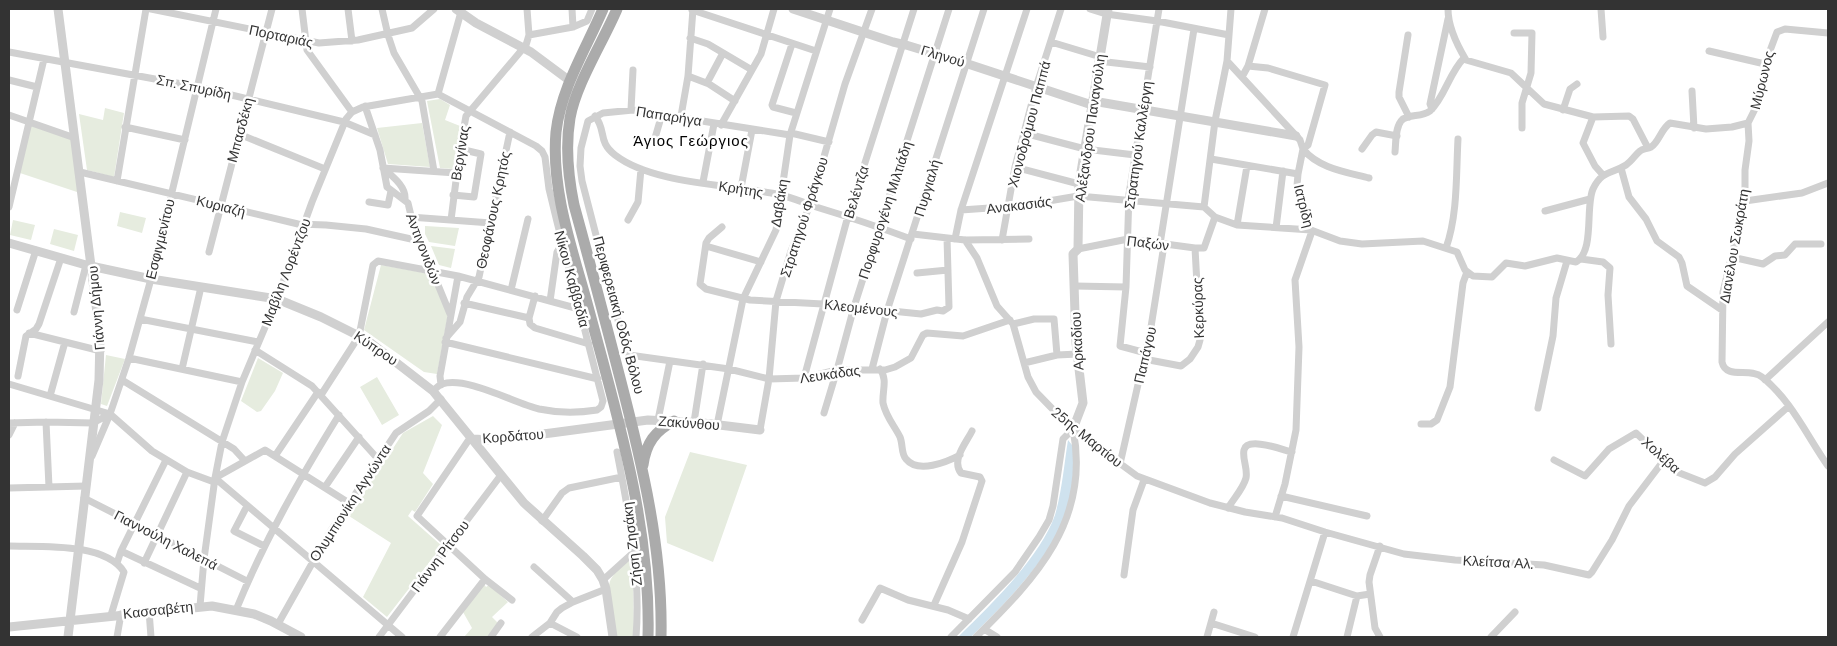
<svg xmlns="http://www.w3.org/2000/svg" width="1837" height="646" font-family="'DM Sans',sans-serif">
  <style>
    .green { fill: #e6ecdf }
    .water { fill: #cfe2ee }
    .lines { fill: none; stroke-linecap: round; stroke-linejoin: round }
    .minor { stroke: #d0d0d0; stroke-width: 7 }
    .tertiary { stroke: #d0d0d0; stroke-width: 9 }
    .primary { stroke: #ababab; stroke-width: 11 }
    .labels { text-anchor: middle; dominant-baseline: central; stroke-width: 5; stroke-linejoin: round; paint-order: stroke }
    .street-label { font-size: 14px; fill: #333; stroke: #fff }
    .neighbourhood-label { font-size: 15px; letter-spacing: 1px; fill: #000; stroke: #fff }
  </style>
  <rect width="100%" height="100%" fill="#fff"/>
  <!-- green -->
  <path class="green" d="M440,99L450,105L445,120L460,126L453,169L440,168L427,101Z
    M105,108L124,113L114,177L87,170L79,114L103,120Z
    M422,123L430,167L388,164L377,128Z
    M31,125L72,139L80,193L20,173Z
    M120,212L146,218L142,233L117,226Z
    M13,220L35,225L31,240L10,235Z
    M425,226L459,228L455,246L429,242L425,234Z
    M54,229L78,235L74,251L50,244Z
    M431,246L455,249L451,268L439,265Z
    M381,265L431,274L448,314L437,374L424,372L364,330Z
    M106,355L125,359L107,406L101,404Z
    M258,358L283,373L275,391L261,411L257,412L241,401Z
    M377,377L399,415L382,425L360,387Z
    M433,416L442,425L423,473L433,484L415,512L412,510L408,516L442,546L387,617L363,597L391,543L349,516L403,433Z
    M690,452L747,465L713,562L667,543L665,517Z
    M633,556L634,637H616C614,623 604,591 611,579C616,570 625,563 633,556Z
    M484,584L486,587L489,585L508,602L492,617L498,623L487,637H464L472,628L463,612Z"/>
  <!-- water -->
  <path class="water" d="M1068,440L1076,450C1074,466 1072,500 1067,514C1047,562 1007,601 971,637H958C990,605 1040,558 1055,515C1062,491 1064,465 1068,440Z"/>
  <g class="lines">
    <!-- minor -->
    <path class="minor" d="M151,9L319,43L358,40L412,28L434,9
      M302,9L307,50L352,112
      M348,9L352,41
      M382,9L388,35L394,53L422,101L434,171
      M1090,9L1106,14L1157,21L1229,35
      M1231,9L1227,61L1300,140L1303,149L1298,174L1297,186L1311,234L1295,280L1299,347L1296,430L1285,484L1275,517
      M1448,9C1448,26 1457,45 1466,60L1511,73L1544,104L1593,117L1583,143L1595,166L1603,175
      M1601,9L1603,37
      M692,10L816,51
      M573,27L587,21L592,9
      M1514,33H1532L1531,73L1522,103V128
      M529,35L573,27L572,9
      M1408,35L1399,92V97L1409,117
      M690,38L708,44L752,70
      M1051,42L1094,55
      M792,44L772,105L773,107L796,113
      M1709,51L1765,64
      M9,52L198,87L344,122L375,135
      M1098,61L1150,67
      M1248,66L1268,68L1325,85L1308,145L1303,149C1318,168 1346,172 1369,178
      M688,76L709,84L735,101
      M1242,77L1248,66L1265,9
      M9,80L37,87
      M707,83L723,53
      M1692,91L1694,128
      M365,106L380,150L387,187L408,203L413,224L450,314
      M1432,109L1430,104L1448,19
      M631,110L633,70
      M1563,110L1570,89L1577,84
      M9,115L75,138
      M595,116C607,131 597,141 615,155C654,185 732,184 781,195C792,198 803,202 813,206C846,216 879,227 911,239
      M681,116L688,76L693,9
      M1593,117L1629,116L1633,119L1648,148
      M1748,123L1749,141L1745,170V201L1723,292L1722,362C1726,380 1750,367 1762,377C1791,400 1807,436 1828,466
      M721,125L761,54L774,9
      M125,127L185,140
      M791,133L829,142
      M1024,133L1085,149L1135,155
      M239,134L325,169
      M790,135L633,110L603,113L588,121L581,148L580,166L582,181L625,347L629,355L729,369L769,379L804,378L837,370H885L895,367L911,358L923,335L927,333L963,336L1010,320
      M655,138L662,114
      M1362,149L1372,135L1376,132L1397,136
      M1395,152C1396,142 1395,129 1401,121C1408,113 1421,118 1430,111C1445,97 1449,73 1464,58
      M1211,159L1298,174
      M1015,167L1079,184
      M383,168L456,173
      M383,168C392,176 406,186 405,199
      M1621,168L1629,197L1646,219L1657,241L1679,257L1682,263L1687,286L1722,310
      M80,172L298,224L326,225L366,229L420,241
      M117,181L146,9
      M703,182L714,124
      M741,188L752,130
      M453,195L474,197L481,154L460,149
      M1745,201L1802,193L1828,183
      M369,202L388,205L391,191
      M9,207L44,59
      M1204,207L1215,121L1227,61
      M961,210L1019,206L1078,196L1204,207L1215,217L1237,225L1311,230L1340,241L1362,244L1423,241L1457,252L1465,270L1473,276L1492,277L1506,263L1525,266L1557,258L1576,262C1595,251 1585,207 1593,189C1602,170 1612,174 1626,165C1632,161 1635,155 1640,151C1643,148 1647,149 1651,147C1659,142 1661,129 1670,123L1706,129L1732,127L1748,123L1757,105L1765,64L1777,32L1785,29L1828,33
      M1545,211L1590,199
      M410,217L491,223
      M451,220L460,149L466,116L526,45L529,35L527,9
      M628,220L638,202L641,169
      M1237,225L1247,166
      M722,227L709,238L706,243L700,284L706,289L750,300L823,304L921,314L937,310L943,311L949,307L947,238
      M1276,228L1283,171
      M913,234L965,240L1029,239
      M955,239L961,210L1027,9
      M965,240L977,258L997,306L1013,324L1028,377L1036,392L1069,426L1137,476L1210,503L1245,512L1282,518L1325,532L1404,554L1455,560L1544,565L1589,575L1592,572L1612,540L1629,506L1664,460
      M1002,240L1015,167L1036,87L1061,9
      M1160,244L1194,29
      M706,246L761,262
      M1446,248C1458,214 1456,174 1458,139
      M1078,249L1128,239L1195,248
      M209,252L272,9
      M1732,257L1763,264L1775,256L1785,255L1795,244H1821
      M1581,259L1603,262L1610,268L1608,295L1611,344
      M917,273L948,270
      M1075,286L1126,287
      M511,290L528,219
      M550,301L557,252L562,244
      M464,303L529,318L530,324L535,328L589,344
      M17,310L36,250
      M74,312L86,265
      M529,318L535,296
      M140,319L258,342
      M1013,324L1034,319H1054L1057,355
      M29,333L101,351
      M446,338L460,322L467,297L479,277L510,132
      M445,342L598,379
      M255,350L312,386L378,459
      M1146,353L1120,346L1126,287L1129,194L1159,9
      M129,358L242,382
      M1144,359L1181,366L1190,359L1198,347L1200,340L1195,248H1204L1215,217
      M1024,363L1057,355L1078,354
      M182,369L201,287
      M872,369L887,311L984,9
      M880,369C888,380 882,391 883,403C886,417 894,425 900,437C903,444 901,454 906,459C918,474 947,462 960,455
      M18,376L26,336L36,329L39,324L61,258
      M804,378L848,216L914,9
      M122,380L234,449L245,461
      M1765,380L1828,322
      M9,384L110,414L152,451L187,472L214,482
      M441,385L440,376L458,276
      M433,391C436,388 439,385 442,384C467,376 514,403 539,409C558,413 578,413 597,410L601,407L603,401L557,222L549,189L545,157L542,151L536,146L438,94
      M321,395L359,336L373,265L378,261L458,276L579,309
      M50,396L65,342
      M1538,408L1553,336L1556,298L1567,261
      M824,413L837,370L854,307L949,9
      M658,420L670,361
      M46,422L49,487
      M694,422L703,364
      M9,423L46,422L93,423L110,414
      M1421,424H1431L1437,420L1450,387L1463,283L1467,272
      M717,425L743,299L776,230L790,135L830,9
      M760,430L769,379L776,301L791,251L810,205L845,84L872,9
      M9,435L15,423
      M473,439L468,441L417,516L485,579L512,600
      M617,452C629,514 641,574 636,637
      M92,456L110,414L129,358L151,279L216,9
      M275,456L318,392
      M1554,460L1585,476L1609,449L1636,433L1677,472L1705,483L1715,477L1735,454L1789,406
      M1120,464L1151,327L1164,245
      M325,487L359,437
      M9,488L86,486
      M1281,496L1367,516
      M84,498L247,581
      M349,503L265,450L215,478L402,637
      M247,506L234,531L264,546
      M1228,508C1234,498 1243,489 1246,478C1248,468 1242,459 1244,450C1247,436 1283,450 1292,452
      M542,521L562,493L569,488L622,477
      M9,546C40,547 105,542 124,572L111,615
      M1380,546L1370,575L1369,582L1375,628L1380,637
      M121,551L200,588
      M117,563L121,551L166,460
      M144,563L187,472
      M534,567L573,602
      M1124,575L1133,510L1144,480
      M603,580L635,551
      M1311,581L1357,596L1370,594
      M934,605L962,542L982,481L980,477L961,473C951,460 966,443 972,431
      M200,606L204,559L215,478L222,442L242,382L277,299L312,202L346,119L352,112L363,107L438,94L461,12
      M236,610C264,541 300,478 339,415
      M149,611L151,637
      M862,620L880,588L908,600L948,610L969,619
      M550,623L577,637
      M1211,623L1255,637
      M278,624L328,535L396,433L429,411L441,399
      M984,629L997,637
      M117,637L121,614
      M379,637L501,475
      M440,637L485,579
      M491,637L501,623
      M532,637L550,623L557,612L562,608L573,602L606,589
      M951,637L1015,572L1039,537L1049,520L1053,506L1063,439L1073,429C1091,520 1036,578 976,637
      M1207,637L1214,612
      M1293,637L1325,532
      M1347,637L1357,596
      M1491,637L1515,612"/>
    <!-- tertiary -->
    <path class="tertiary" d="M58,9L100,336L99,380L68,637
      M456,9L476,23L531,52L570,81
      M793,9L893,42L906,45L965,63L1092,105
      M1093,101L1296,136
      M9,243L86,265L151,279L277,299L321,317L367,340L433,391L524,503L583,556L597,570L603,580L606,589L613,637
      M1073,429L1083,403L1076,343L1073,254L1078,249L1079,184L1108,9
      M473,439L491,440L551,433L648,420L703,423L760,430
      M9,627L212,606L254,614L271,621L301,637"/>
    <!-- primary -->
    <path class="primary" d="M603,9C586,49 561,88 556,132C551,190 572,248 587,303C616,411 651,524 648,637
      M617,9C603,42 576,84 570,118C565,148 568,176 574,205C590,263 605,320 620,378C642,463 663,549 661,637
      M643,465C646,443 655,431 674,421"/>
  </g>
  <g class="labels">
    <!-- street labels -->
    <g class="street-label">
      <text transform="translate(281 36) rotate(12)">Πορταριάς</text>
      <text transform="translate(943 56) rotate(17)">Γληνού</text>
      <text transform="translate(1762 80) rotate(-76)">Μύρωνος</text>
      <text transform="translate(194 87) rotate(12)">Σπ. Σπυρίδη</text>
      <text transform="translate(669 116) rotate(9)">Παπαρήγα</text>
      <text transform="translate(1029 124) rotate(-75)">Χιονοδρόμου Παππά</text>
      <text transform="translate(1090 128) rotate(-82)">Αλέξανδρου Παναγούλη</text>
      <text transform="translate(240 130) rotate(-75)">Μπασδέκη</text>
      <text transform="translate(1138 145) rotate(-82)">Στρατηγού Καλλέργη</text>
      <text transform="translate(460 153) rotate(-81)">Βεργίνας</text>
      <text transform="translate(927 188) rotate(-73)">Πυργιαλή</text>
      <text transform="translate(741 189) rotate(9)">Κρήτης</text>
      <text transform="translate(856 192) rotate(-73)">Βελέντζα</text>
      <text transform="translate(779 203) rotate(-81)">Δαβάκη</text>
      <text transform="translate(1019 205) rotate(-7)">Ανακασιάς</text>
      <text transform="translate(221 206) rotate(14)">Κυριαζή</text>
      <text transform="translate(1304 206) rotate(76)">Ιατρίδη</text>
      <text transform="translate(493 210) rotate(-78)">Θεοφάνους Κρητός</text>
      <text transform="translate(885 210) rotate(-72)">Πορφυρογένη Μιλτιάδη</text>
      <text transform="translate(804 217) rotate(-72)">Στρατηγού Φράγκου</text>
      <text transform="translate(160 239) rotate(-76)">Εσφιγμενίτου</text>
      <text transform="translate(1148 243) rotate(7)">Παξών</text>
      <text transform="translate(1734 246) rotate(-80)">Διανέλου Σωκράτη</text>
      <text transform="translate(424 249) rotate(69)">Αντιγονιδών</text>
      <text transform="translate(286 272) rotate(-69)">Μαβίλη Λορέντζου</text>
      <text transform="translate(572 279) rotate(75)">Νίκου Καββαδία</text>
      <text transform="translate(96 308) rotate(-95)">Γιάννη Δήμου</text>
      <text transform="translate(861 308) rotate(6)">Κλεομένους</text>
      <text transform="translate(1198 308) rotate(-92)">Κερκύρας</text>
      <text transform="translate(619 315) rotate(75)">Περιφερειακή Οδός Βόλου</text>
      <text transform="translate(1077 341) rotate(-93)">Αρκαδίου</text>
      <text transform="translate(376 348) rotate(34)">Κύπρου</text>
      <text transform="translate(1145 355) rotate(-77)">Παπάγου</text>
      <text transform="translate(830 374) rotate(-8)">Λευκάδας</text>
      <text transform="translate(689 423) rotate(4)">Ζακύνθου</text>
      <text transform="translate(513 436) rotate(-4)">Κορδάτου</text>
      <text transform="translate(1087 437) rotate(39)">25ης Μαρτίου</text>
      <text transform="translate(1661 455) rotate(42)">Χολέβα</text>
      <text transform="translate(350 503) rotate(-57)">Ολυμπιονίκη Αγνώντα</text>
      <text transform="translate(166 540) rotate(27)">Γιαννούλη Χαλεπά</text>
      <text transform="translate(632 544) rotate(-97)">Ζήση Ζησάκη</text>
      <text transform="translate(440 556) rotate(-53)">Γιάννη Ρίτσου</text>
      <text transform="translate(1498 562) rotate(3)">Κλείτσα Αλ.</text>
      <text transform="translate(158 610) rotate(-6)">Κασσαβέτη</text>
    </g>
    <!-- neighbourhood labels -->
    <g class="neighbourhood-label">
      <text x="691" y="141">Άγιος Γεώργιος</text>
    </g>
  </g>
  <!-- border -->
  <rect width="1837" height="646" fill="none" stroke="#333333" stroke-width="20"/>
</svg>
